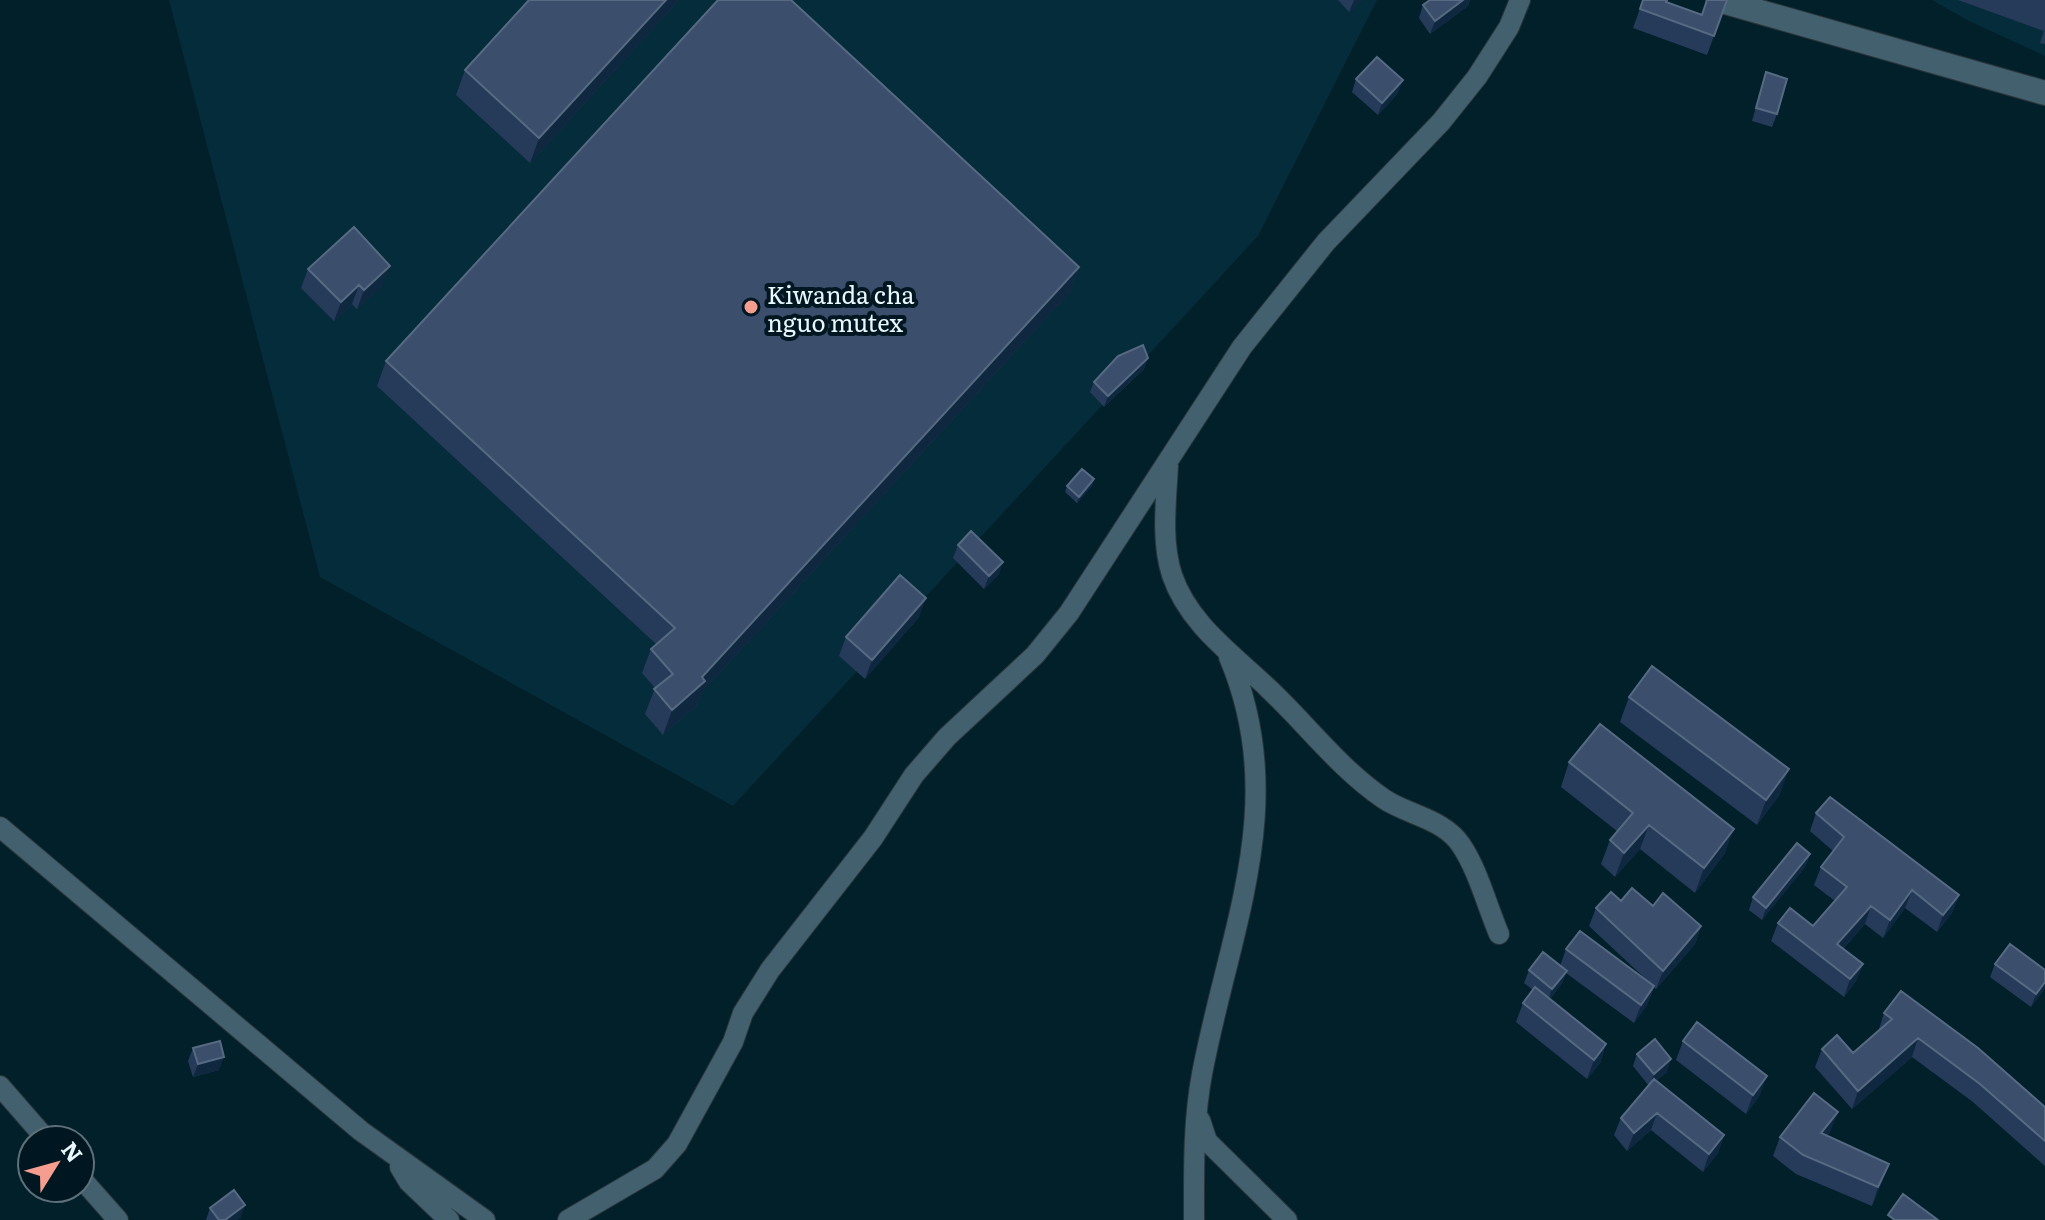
<svg xmlns="http://www.w3.org/2000/svg" width="2045" height="1220" font-family="Literata,serif">
  <style>
    .built { fill: #052c3a }
    .lines { fill: none; stroke-linecap: round; stroke-linejoin: round }
    .street-casing { stroke: #2a343b; stroke-width: 22 }
    .secondary-casing { stroke: #2a343b; stroke-width: 26 }
    .street { stroke: #42606d; stroke-width: 20 }
    .secondary { stroke: #42606d; stroke-width: 24 }
    .wall { fill: #263b5a }
    .shaded-wall { fill: #0f2840 }
    .building { fill: #3b4f6c; stroke: #566a82; stroke-width: 2 }
    .poi-dot { fill: #f59d8e; stroke: #001621; stroke-width: 3 }
    .labels { text-anchor: middle; dominant-baseline: central; stroke-width: 8; stroke-linejoin: round; paint-order: stroke }
    .poi-label { font-size: 24px; fill: #eaf7fd; stroke: #001621; text-anchor: start }
  </style>
  <rect width="100%" height="100%" fill="#02202a"/>
  <!-- built -->
  <path class="built" d="M169,0H1377L1258,236L733,806L320,577Z
    M1932,0H2045V56L1969,21Z"/>
  <g class="lines">
    <!-- street casing -->
    <g class="street-casing">
      <path id="street" d="M1168,466C1166,502 1161,541 1172,575C1189,625 1234,655 1270,690C1308,726 1339,768 1384,799C1408,815 1444,819 1461,845C1478,870 1487,906 1499,934
        M0,827L361,1131L485,1220
        M0,1086L47,1140
        M1200,1120L1207,1141L1287,1220
        M400,1167L409,1182L449,1220
        M80,1177L118,1220
        M568,1220L655,1169L677,1144L733,1042L743,1013L770,970L873,838L914,775L947,737L1035,655L1069,613L1242,347L1326,242L1441,122L1477,77L1509,27L1520,0
        M1194,1220C1194,1171 1193,1122 1202,1074C1229,930 1291,803 1229,657"/>
    </g>
    <!-- secondary casing -->
    <g class="secondary-casing">
      <path id="secondary" d="M1718,0L2045,93"/>
    </g>
    <!-- street -->
    <use href="#street" class="street"/>
    <!-- secondary -->
    <use href="#secondary" class="secondary"/>
  </g>
  <!-- wall -->
  <path class="wall" d="M529,0H679L530,163L456,95L465,70Z
    M1338,0H1361L1349,12Z
    M1430,0H1470L1468,6L1430,34L1419,18L1423,5Z
    M1643,0L1666,2L1702,14L1727,0L1707,55L1633,28Z
    M1958,0H2045V44L2040,43L2044,31Z
    M1766,72L1777,114L1772,127L1752,121Z
    M1356,79L1398,93L1378,115L1352,92Z
    M1079,267L1070,292L701,693L696,706L663,735L645,714L655,688L642,673L651,649L656,644L377,386L386,361Z
    M308,269L383,285L357,309L352,304L334,321L301,288Z
    M1148,358L1144,369L1104,407L1090,392L1094,382Z
    M1094,479L1092,486L1077,503L1065,492L1067,486Z
    M958,545L999,574L984,589L953,558Z
    M919,617L865,679L839,656L846,637Z
    M1629,697L1780,794L1757,825L1620,722Z
    M1569,762L1725,853L1695,893L1640,849L1615,877L1601,864L1610,840L1617,831L1561,787Z
    M1816,813L1959,895L1952,913L1937,932L1905,908L1883,938L1865,924L1843,949L1863,964L1856,981L1844,997L1771,941L1778,923L1813,926L1835,901L1814,885L1821,867L1833,851L1810,831Z
    M1810,854L1805,867L1762,920L1749,910L1753,897Z
    M1621,901L1653,906L1701,926L1695,944L1656,989L1654,987L1647,1005L1634,1023L1566,973L1562,983L1550,999L1606,1044L1600,1063L1587,1079L1516,1022L1523,1003L1533,990L1524,983L1529,970L1560,966L1566,949L1650,983L1589,926L1596,908Z
    M1995,964L2045,970V988L2031,1007L1990,977Z
    M1884,1013L2045,1107V1166L1973,1102L1912,1057L1852,1109L1815,1067L1822,1049L1853,1053L1878,1032Z
    M1683,1041L1760,1095L1746,1114L1676,1060Z
    M193,1048L219,1070L193,1077L188,1061Z
    M1637,1054L1667,1072L1656,1081L1724,1135L1718,1153L1703,1172L1651,1130L1627,1151L1614,1135L1621,1118L1649,1086L1633,1066Z
    M1831,1130L1827,1136L1889,1164L1872,1206L1796,1174L1773,1156L1780,1137Z
    M210,1208L241,1217L237,1220H206Z"/>
  <!-- shaded-wall -->
  <path class="shaded-wall" d="M666,0H679L530,163L539,138Z
    M1354,0H1361L1349,12Z
    M1463,0H1470L1468,6L1430,34L1435,21Z
    M1403,80L1398,93L1378,115L1382,103Z
    M390,266L383,285L357,309L364,290Z
    M1079,267L1070,292L701,693L696,706L663,735L672,710Z
    M359,285L352,304L334,321L341,302Z
    M1148,358L1144,369L1104,407L1108,396Z
    M1094,479L1092,486L1077,503L1079,497Z
    M1003,562L999,574L984,589L989,576Z
    M926,598L919,617L865,679L872,660Z
    M1789,769L1780,794L1757,825L1766,800Z
    M1649,825L1640,849L1615,877L1624,853Z
    M1734,829L1725,853L1695,893L1704,868Z
    M1810,854L1805,867L1762,920L1766,908Z
    M1912,890L1905,908L1883,938L1890,920Z
    M1959,895L1952,913L1937,932L1943,915Z
    M1871,906L1865,924L1831,962L1837,944Z
    M1701,926L1695,944L1656,989L1663,971Z
    M1863,964L1856,981L1844,997L1850,979Z
    M1567,971L1562,983L1548,1001L1552,989Z
    M2045,982V988L2031,1007L2036,994Z
    M1654,986L1647,1005L1634,1023L1641,1005Z
    M1918,1038L1912,1057L1852,1109L1858,1091Z
    M1606,1044L1600,1063L1587,1079L1594,1060Z
    M224,1057L219,1070L193,1077L198,1064Z
    M1671,1059L1667,1072L1649,1087L1654,1074Z
    M1767,1076L1760,1095L1746,1114L1753,1095Z
    M1838,1112L1831,1130L1814,1152L1821,1133Z
    M1657,1113L1651,1130L1627,1151L1634,1133Z
    M1724,1135L1718,1153L1703,1172L1709,1154Z
    M1889,1164L1882,1182L1872,1206L1878,1187Z
    M245,1205L241,1217L237,1220H225Z"/>
  <!-- building -->
  <path class="building" d="M529,0H666L539,138L465,70Z
    M718,0H791L1079,267L702,677L705,681L672,710L654,689L673,674L651,649L675,628L386,361Z
    M1430,0H1463L1435,21L1423,5Z
    M1643,0H1667L1666,2L1702,15L1707,0H1727L1714,36L1640,9Z
    M1377,57L1403,80L1382,103L1356,79Z
    M1766,72L1787,79L1777,114L1756,108Z
    M354,227L390,266L364,290L359,285L341,302L308,269Z
    M1143,345L1148,358L1108,396L1094,382L1118,356Z
    M1082,469L1094,479L1079,497L1067,486Z
    M971,531L1003,562L989,576L958,545Z
    M900,575L926,598L872,660L846,637Z
    M1652,666L1789,769L1766,800L1629,697Z
    M1600,724L1734,829L1704,868L1649,825L1624,853L1610,840L1633,813L1569,762Z
    M1830,797L1959,895L1943,915L1912,890L1890,920L1871,906L1837,944L1863,964L1850,979L1778,923L1790,908L1813,926L1847,887L1821,867L1844,837L1816,813Z
    M1797,843L1810,854L1766,908L1753,897Z
    M1632,888L1653,906L1663,893L1701,926L1663,971L1596,908L1611,892L1621,901Z
    M1580,931L1654,986L1641,1005L1566,949Z
    M2010,944L2045,970V982L2036,994L1995,964Z
    M1543,952L1567,971L1552,989L1529,970Z
    M1535,987L1606,1044L1594,1060L1523,1003Z
    M1901,991L1978,1048L2045,1107V1141L1980,1084L1918,1038L1858,1091L1822,1049L1837,1035L1853,1053L1892,1019L1884,1013Z
    M1697,1022L1767,1076L1753,1095L1683,1041Z
    M1655,1039L1671,1059L1654,1074L1637,1054Z
    M220,1041L224,1057L198,1064L193,1048Z
    M1654,1079L1724,1135L1709,1154L1657,1113L1634,1133L1621,1118Z
    M1814,1093L1838,1112L1821,1133L1889,1164L1878,1187L1803,1155L1780,1137Z
    M234,1190L245,1205L225,1220H219L210,1208Z
    M1903,1194L1938,1220H1895L1888,1215Z"/>
  <!-- markers -->
  <circle class="poi-dot" cx="751" cy="307" r="8"/>
  <g class="labels">
    <!-- poi labels -->
    <g class="poi-label">
      <text x="767" y="293">Kiwanda cha<tspan x="767" dy="28">nguo mutex</tspan></text>
    </g>
  </g>
  <!-- north arrow -->
  <g transform="translate(56 1164) rotate(53)"><circle r="38" fill="#001621" stroke="#5e7079" stroke-width="2"/>
  <path d="M0-6L14 30L0 20L-14 30Z" fill="#f59d8e"/>
  <text y="-12" font-size="22" font-weight="bold" text-anchor="middle" fill="#eaf7fd">N</text>
  </g>
</svg>
